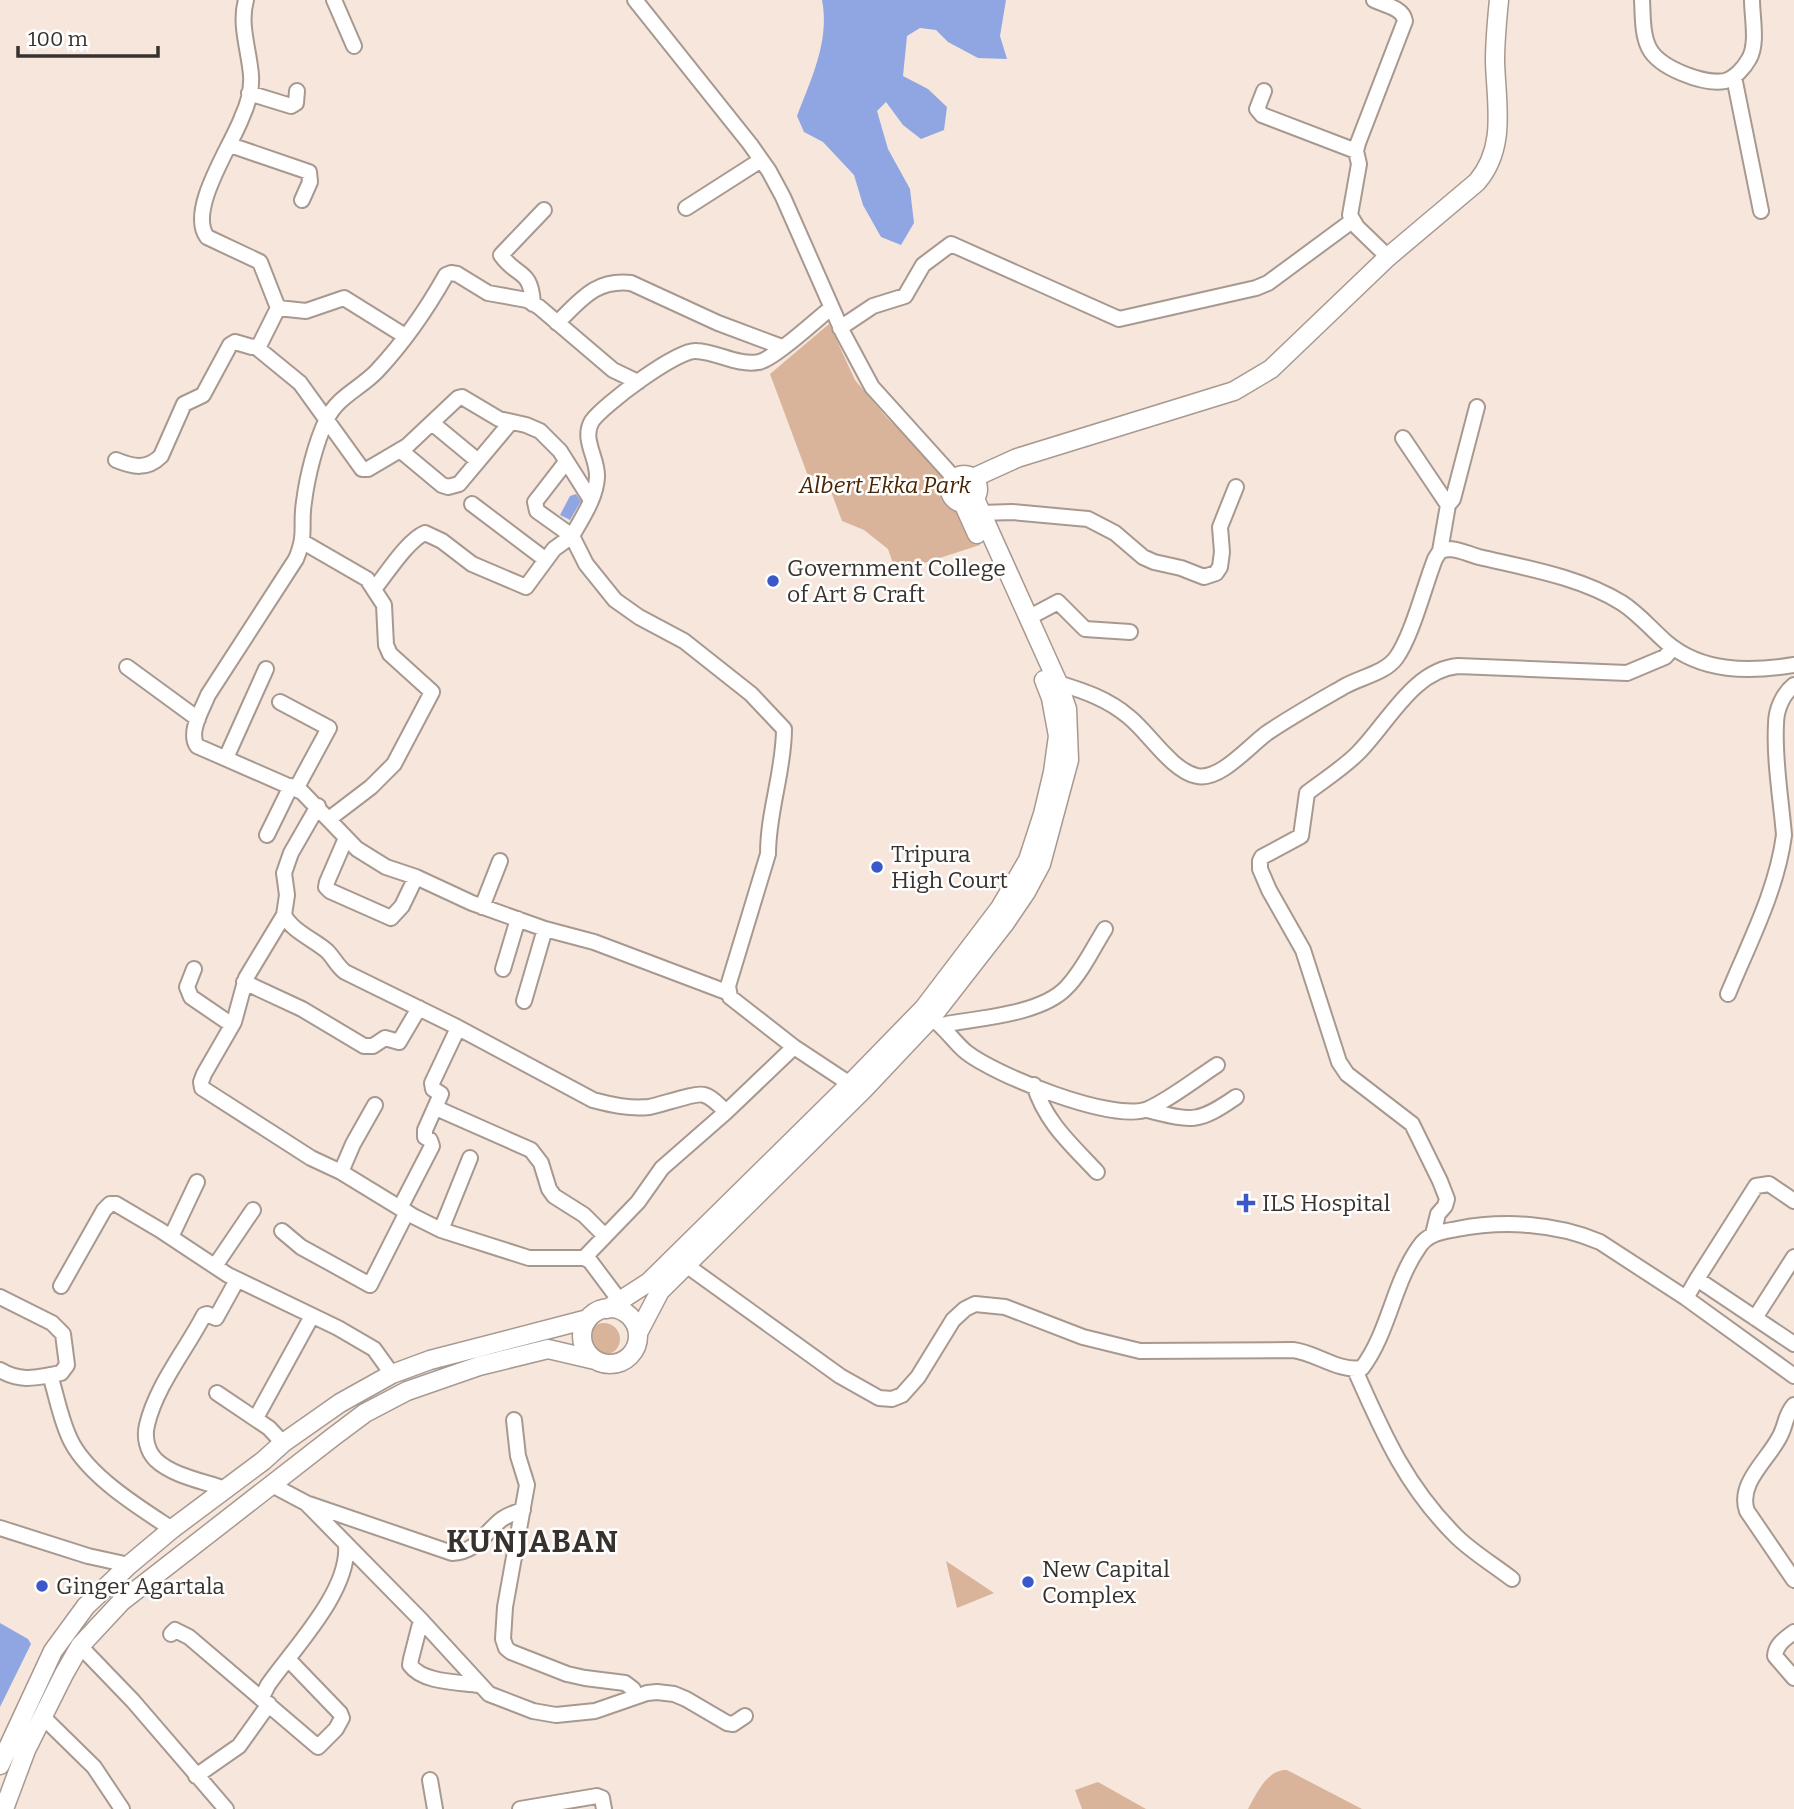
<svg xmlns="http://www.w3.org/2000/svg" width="1794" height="1809" font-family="Bitter,serif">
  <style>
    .green { fill: #dab49a }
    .water { fill: #90a6e3 }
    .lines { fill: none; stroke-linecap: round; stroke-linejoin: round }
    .minor-casing { stroke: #a89990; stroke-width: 18 }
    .major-casing { stroke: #a89990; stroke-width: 21 }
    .minor { stroke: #fff; stroke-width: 14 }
    .major { stroke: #fff; stroke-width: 18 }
    .poi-dot { fill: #3b58ca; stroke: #fff; stroke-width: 2.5 }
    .labels { text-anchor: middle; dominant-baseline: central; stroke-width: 5; stroke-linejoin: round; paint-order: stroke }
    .park-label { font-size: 23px; font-style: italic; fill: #4b2402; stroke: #fff }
    .poi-label { font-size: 23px; fill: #38322e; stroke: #fff; text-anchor: start }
    .district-label { font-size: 30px; font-weight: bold; letter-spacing: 2px; fill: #38322e; stroke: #fff }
  </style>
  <rect width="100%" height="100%" fill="#f6e6dc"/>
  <!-- green -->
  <path class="green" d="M829,324L855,380L887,418L943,471L960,493L972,519L980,545L896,572L888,549L864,530L842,521L825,475L808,476L770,374Z
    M588 1339a16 16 0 1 1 32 0a16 16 0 1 1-32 0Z
    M946,1561L994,1593L957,1608Z
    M1283,1770H1287L1362,1809H1248C1256,1795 1265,1773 1283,1770Z
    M1098,1782L1146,1809H1082L1075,1790Z"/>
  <!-- water -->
  <path class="water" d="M822,0H1006L1000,36L1007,59L978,58L948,42L936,30L920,28L907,36L903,76L928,89L947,107L944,130L921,139L903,125L886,102L877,111L888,149L910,189L914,223L901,245L881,237L863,205L854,175L823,142L804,132L797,116C811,79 830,41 822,0Z
    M576,494L581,501L570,520L560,515L570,496Z
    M0,1623L28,1639L31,1644L0,1707Z"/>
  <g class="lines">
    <!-- minor casing -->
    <g class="minor-casing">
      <path id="minor" d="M246,0C239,24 249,50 251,75C252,89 248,104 242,117C232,145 187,210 207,237L260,262L278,308
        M334,0L354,46
        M635,0L750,144L769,171L783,197L843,333L872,387L955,479
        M1374,0C1385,5 1403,8 1405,21L1358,143L1356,151L1359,164L1350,215L1357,227L1388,257
        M1642,0C1643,16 1642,34 1649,48C1659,68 1704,85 1725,81C1735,78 1744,68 1749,59C1758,44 1752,17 1752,0
        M1734,77L1761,211
        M1264,91L1257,109L1262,115L1356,151
        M249,93L291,106L296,103L297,91
        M230,145L309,172L310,182L302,200
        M686,208L761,160
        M533,304C531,268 517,278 501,255L544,210
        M831,308C817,319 774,359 759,362C737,366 718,352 696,351C678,349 603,405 592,421C581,439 598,458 597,477C596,498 582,518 572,536L586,564L615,600L639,617L684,641L751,694L784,729C784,771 768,811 768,854L728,986L730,997L794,1047L850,1084
        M557,323C581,300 595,279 631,283L718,323L782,347
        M840,328L873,306L905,296L923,265L951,244L1119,319L1256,288L1268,283L1352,221
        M256,347L300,383L362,469H368L407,446L458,398L462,397L499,419L526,425L540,431L560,451L591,500
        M638,382L613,370L539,307L527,300L488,293L457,274L451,273L446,275C427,309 404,342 377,371C361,388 337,397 327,419C316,441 307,477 304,502C300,526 307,533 296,559L208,695C202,710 188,732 197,746L302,792L357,849L386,867L416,877L472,903L545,929L594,942L729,993
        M432,423L478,461
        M1403,438L1448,505L1440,551
        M400,450L442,485L448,487L459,484L511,422
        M116,460C133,467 147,470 161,456L184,404L203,395L230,345L235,342L252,347L259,346L278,308L306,311L344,298L405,336
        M472,504L546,560
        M1448,505L1453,499L1477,407
        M981,513L1012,512L1088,519L1115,533L1143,557L1154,562L1181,568L1204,577L1216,573L1220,567L1222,552L1220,527L1236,487
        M303,542L367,579L384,605L386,645L390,654L432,692L394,764L371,787L329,819
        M375,588C387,573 408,540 425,533L442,541L472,564L526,587L554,549L572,536L537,511L535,502L566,462
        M1028,618L1058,602L1085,629L1130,632
        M127,667L198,719
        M1058,683C1084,691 1108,699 1129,717C1149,733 1172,771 1197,776C1220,781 1249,746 1267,733C1292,716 1319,701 1345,686C1361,677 1385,673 1396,658C1412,636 1424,587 1435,559L1440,551L1448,549C1459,549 1468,554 1479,557C1526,568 1580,577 1622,603C1639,614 1651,629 1666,642C1702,673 1750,672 1794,665
        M280,702L329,728L296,789
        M226,758L266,669
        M318,806L291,853L284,873L287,895L284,915C292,931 313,939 327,951C334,958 337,966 345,972L453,1025L593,1100C612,1105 630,1109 649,1107C661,1105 696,1092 704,1095C712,1097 720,1106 726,1112
        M267,835L291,786
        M346,838L327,882L326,887L330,891L391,918L402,906L416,877
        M482,907L500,861
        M284,915L246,978L234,1022L204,1074L201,1082L202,1088L311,1158L341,1172L413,1216L441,1230L529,1258H584L590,1261L620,1301
        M194,969L187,987L191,997L232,1025
        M503,969L518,919
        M244,982L302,1009L364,1046H373L385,1038L399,1042L419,1008
        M1728,994C1749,943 1777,890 1784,835C1781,799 1774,760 1776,724C1776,709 1783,694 1794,685
        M524,1001L545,929
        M931,1018C945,1027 953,1041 966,1052C995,1075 1113,1123 1148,1109C1169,1100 1197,1078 1217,1065
        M941,1025C977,1018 1040,1015 1066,988C1082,972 1093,948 1105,929
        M1034,1085C1046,1123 1071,1144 1097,1172
        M436,1108L531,1150L541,1163L549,1189L554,1196L584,1215L605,1236
        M1147,1110C1192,1121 1197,1124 1236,1097
        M341,1172L353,1144L375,1105
        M400,1208L432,1146L430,1140L425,1137V1130L441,1094L433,1089L432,1083L458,1028
        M441,1230L470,1158
        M282,1231L301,1247L370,1285L407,1212
        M1433,1234L1438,1214L1445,1206L1447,1199L1440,1181L1412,1124L1347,1074L1339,1062L1303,950L1269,890L1260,869V861L1262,857L1301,836L1307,793C1324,780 1343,768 1358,753C1388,723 1413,670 1458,666L1627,673L1665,657L1673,648
        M171,1237L197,1182
        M584,1258L638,1202L662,1168L726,1112L794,1047
        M686,1265L840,1376L879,1398L892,1399L902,1395L918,1377L953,1320L965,1309L975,1304L1005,1307L1083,1337L1140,1351L1293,1350C1317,1353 1338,1372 1362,1368C1389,1332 1393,1284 1419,1247C1428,1233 1442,1232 1457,1229C1503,1220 1556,1223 1600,1242L1686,1298L1794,1376
        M215,1266L253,1210
        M1697,1279L1756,1186L1769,1184L1794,1201
        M61,1286L104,1210L110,1204H116L160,1230L228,1275L338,1328L374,1349L392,1374
        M0,1297L52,1323L63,1334L67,1365L61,1373C38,1377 22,1383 0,1370
        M1686,1298L1697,1279L1794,1344
        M1755,1318L1794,1257
        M1355,1370C1383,1433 1405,1485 1456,1536C1472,1552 1494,1565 1512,1579
        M50,1375C57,1397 61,1423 72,1443C91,1478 140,1508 172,1529
        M217,1393L269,1428L283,1443
        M1794,1405C1785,1415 1786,1425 1780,1436C1769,1459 1737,1483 1747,1511L1794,1580
        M256,1418L312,1316
        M514,1420L518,1456L527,1485L505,1607L503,1639L506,1648L511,1652L567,1674L585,1678L625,1683L633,1689L636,1696
        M272,1485L306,1503L421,1620L489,1694L533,1711L556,1715L595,1711L647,1693L657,1692L674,1694L686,1699L727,1723L733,1724L745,1716
        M225,1489C203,1481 173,1476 156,1460C147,1451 144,1437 147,1425C156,1386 186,1350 204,1315L207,1314L216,1318L237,1280
        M309,1504L452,1553C477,1552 484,1533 502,1519C508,1515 516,1512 523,1510
        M0,1528L88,1556L129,1565
        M421,1620L411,1659L410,1665C423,1683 459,1682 479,1685
        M1794,1632C1785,1639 1776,1644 1775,1656L1794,1678
        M171,1634L175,1630L189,1637L318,1747L336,1729L342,1718L340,1713L288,1659
        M80,1646L133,1701L226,1809
        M262,1697L268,1685C293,1649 350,1591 346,1545
        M43,1717L94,1767L122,1809
        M196,1776L239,1746L269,1704
        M430,1780L435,1809
        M520,1809L597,1796L602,1798L604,1809"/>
    </g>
    <!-- major casing -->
    <g class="major-casing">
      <path id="major" d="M950 489a14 14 0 1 1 28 0a14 14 0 1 1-28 0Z
        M973,478L1017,458L1234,391L1271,369L1388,257L1477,182C1507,147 1496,103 1495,61C1495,40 1497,20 1499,0
        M963,503L977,534
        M582 1336a28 28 0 1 1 56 0a28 28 0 1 1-56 0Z
        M607,1309L649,1282L850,1084L924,1008L1000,908L1028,860L1043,814L1053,772L1058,736L1051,698L1044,680
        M638,1333L660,1291L864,1089L931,1018L1005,923L1026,892L1041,864L1069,760L1067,709L1058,683L975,499
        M0,1765L53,1651L86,1606L129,1565L172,1529L263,1461L283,1443L340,1403L392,1374L430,1360L588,1319
        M4,1809L26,1750L64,1674L80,1646L121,1602L333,1437L365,1413L407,1391L479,1366L548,1349L595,1360"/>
    </g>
    <!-- minor -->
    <use href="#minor" class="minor"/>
    <!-- major -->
    <use href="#major" class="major"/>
  </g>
  <!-- markers -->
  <g class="poi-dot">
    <circle cx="773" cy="581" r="7"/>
    <circle cx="877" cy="867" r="7"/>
    <path d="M1242.5 1192.5h7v7h7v7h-7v7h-7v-7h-7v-7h7z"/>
    <circle cx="1028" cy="1582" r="7"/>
    <circle cx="42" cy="1586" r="7"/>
  </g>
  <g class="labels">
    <!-- park labels -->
    <g class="park-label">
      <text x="885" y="485">Albert Ekka Park</text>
    </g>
    <!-- poi labels -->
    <g class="poi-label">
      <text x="787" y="568">Government College<tspan x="787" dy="26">of Art &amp; Craft</tspan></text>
      <text x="891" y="854">Tripura<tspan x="891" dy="26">High Court</tspan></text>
      <text x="1262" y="1203">ILS Hospital</text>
      <text x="1042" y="1569">New Capital<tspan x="1042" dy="26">Complex</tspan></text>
      <text x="56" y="1586">Ginger Agartala</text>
    </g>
    <!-- district labels -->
    <g class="district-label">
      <text x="533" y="1542">KUNJABAN</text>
    </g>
  </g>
  <!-- scale -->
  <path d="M18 46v10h140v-10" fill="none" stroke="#38322e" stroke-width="3.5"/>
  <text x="28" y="46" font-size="21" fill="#38322e" stroke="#ffffff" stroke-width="5" paint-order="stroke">100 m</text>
</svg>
